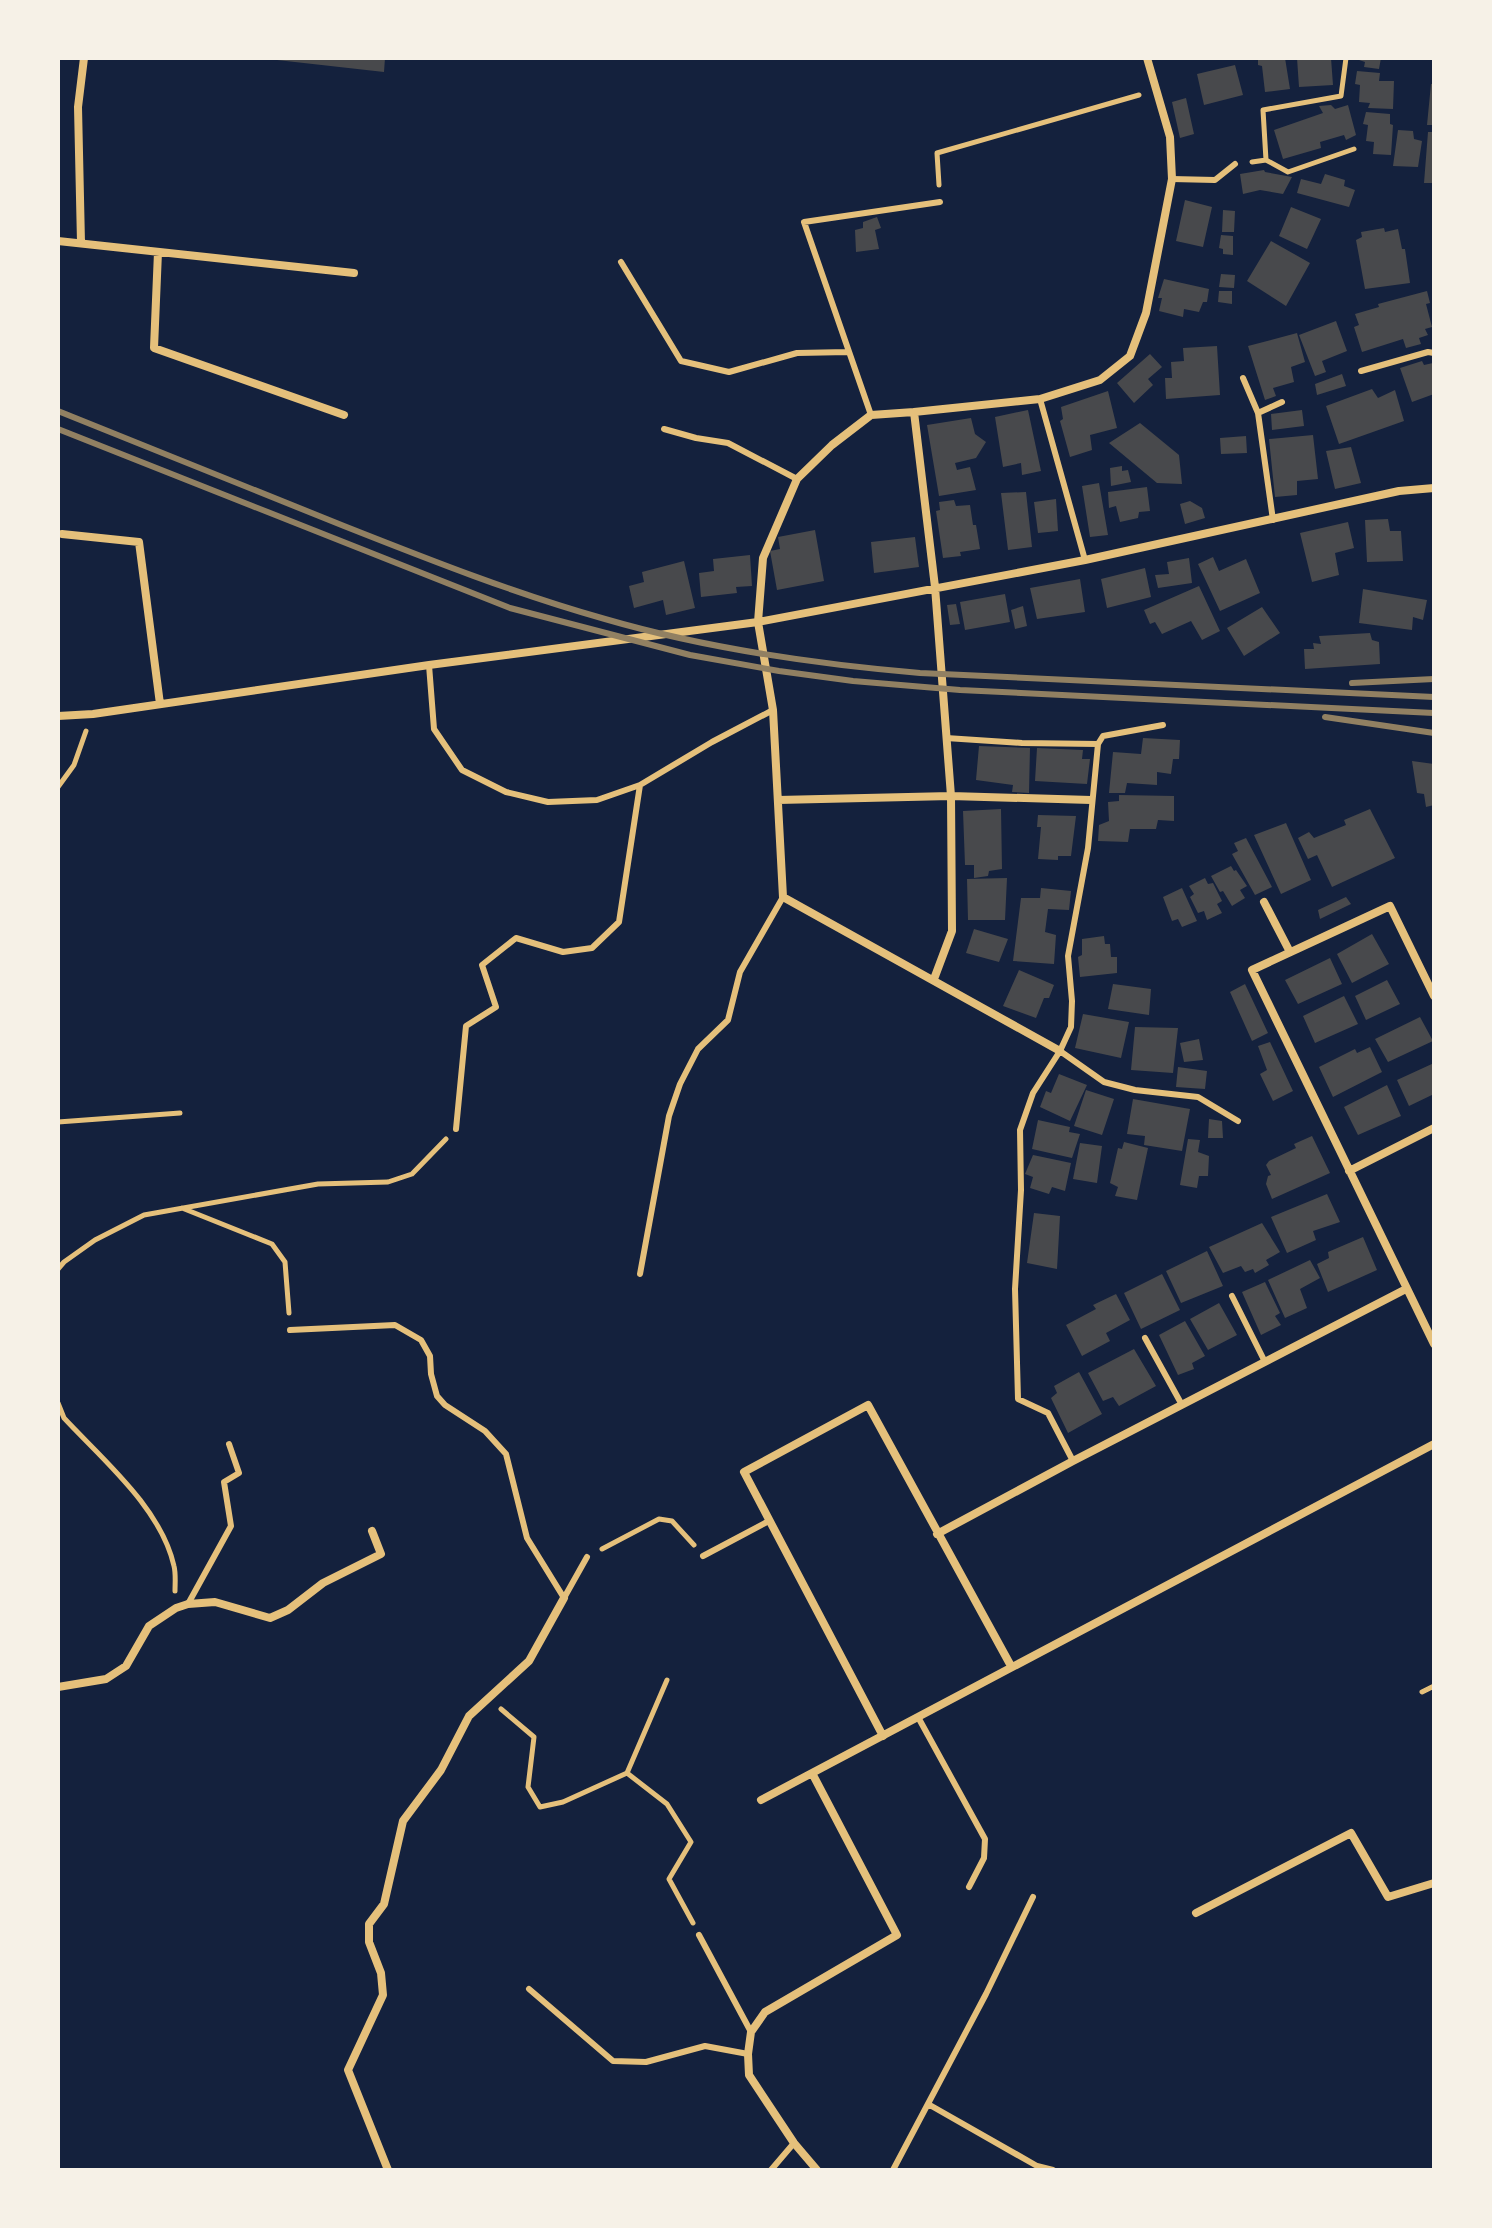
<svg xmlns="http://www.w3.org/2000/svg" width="1492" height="2228" font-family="Inter,sans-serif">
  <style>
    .building { fill: #48494c }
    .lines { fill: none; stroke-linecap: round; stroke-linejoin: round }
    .path { stroke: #e5c07b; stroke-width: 5 }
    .service { stroke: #e5c07b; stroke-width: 6 }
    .minor { stroke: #e5c07b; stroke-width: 8 }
    .rail { stroke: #918062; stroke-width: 6 }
  </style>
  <rect width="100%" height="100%" fill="#14213d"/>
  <!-- building -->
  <path class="building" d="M277,58H385L384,72L277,60Z
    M1258,58H1285L1290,89L1265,92L1262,66L1258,65Z
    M1297,58H1331L1333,85L1299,87Z
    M1353,58H1381L1379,69L1364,67L1365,62Z
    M1235,65L1243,95L1204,105L1197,74Z
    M1357,71L1380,73L1379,81H1394L1393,109L1368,108L1370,103L1359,102L1360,85L1355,84Z
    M1431,84H1434V125H1427Z
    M1186,98L1194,134L1180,138L1172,102Z
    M1331,105L1335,109L1348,105L1356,135L1346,140L1344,135L1320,142L1321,148L1283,159L1274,130L1323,113L1319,106Z
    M1366,112L1390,114V124L1393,125L1391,155L1373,154L1374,142L1366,141L1368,125L1363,124Z
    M1398,130L1413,131L1414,139L1422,141L1418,167L1393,166Z
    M1428,132H1434V183H1424Z
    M1264,170L1265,172L1292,177L1283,194L1260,190L1243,194L1240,174Z
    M1325,174L1345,180L1344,186L1355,190L1349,207L1297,193L1301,179L1321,184Z
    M1185,200L1212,207L1203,247L1176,241Z
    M1291,207L1321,219L1307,249L1279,236Z
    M1223,210L1235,211L1234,232H1222Z
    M877,217L881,228L875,230L879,249L856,252L855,230L863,228V222Z
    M1384,228L1385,232L1398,229L1402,249H1405L1410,283L1365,289L1356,240L1362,237L1361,232Z
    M1221,235L1233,236V255L1223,254V249L1219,248Z
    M1271,241L1310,263L1286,306L1247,281Z
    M1221,274L1235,275L1234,288L1219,287Z
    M1164,279L1209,289L1207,302H1203L1199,312L1184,309L1183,317L1159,311L1162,298H1158Z
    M1219,291H1232V304L1218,302Z
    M1427,291L1430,303L1426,304L1432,327L1425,329L1428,335L1419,338L1421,344L1406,348L1403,339L1362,352L1354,327L1359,325L1355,314L1379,307L1378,304Z
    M1336,321L1347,351L1322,361L1326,372L1315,376L1299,335Z
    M1297,333L1305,362L1291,367L1294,382L1273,388L1276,396L1265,400L1248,346Z
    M1217,346L1220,395L1166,399L1165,378H1172L1171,362L1184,361L1183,348Z
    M1150,354L1162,367L1148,379L1153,385L1134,403L1117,383Z
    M1422,361L1424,365L1433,363L1434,394L1412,402L1400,368Z
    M1342,374L1346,386L1317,395L1315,384Z
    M1372,389L1378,398L1395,390L1404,421L1339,444L1326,406Z
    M1108,391L1117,428L1090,435L1092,450L1070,457L1060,421L1063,419L1061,407Z
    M1028,410L1041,471L1022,475L1021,463L1003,467L995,417Z
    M1302,410L1304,426L1272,430L1271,414Z
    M971,418L975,434L986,442L976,458L955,463L957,470L970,467L976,490L939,496L927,425Z
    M1140,423L1179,455L1182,484L1157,483L1109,443Z
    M1313,435L1318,479L1297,481V495L1275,497L1269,439Z
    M1246,436L1247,453L1221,454L1220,438Z
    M1351,447L1361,483L1335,489L1326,451Z
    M1122,466V471L1128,470L1131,482L1111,486L1110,468Z
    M1099,483L1108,535L1090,537L1082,486Z
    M1147,487L1150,511L1139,512L1138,518L1120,522L1116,506L1109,508L1108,492Z
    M1026,492L1032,547L1008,550L1001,493Z
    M1056,499L1058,531L1038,533L1034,502Z
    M954,500L956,506L970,505L973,525H976L980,549L960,552L961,556L943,558L936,511L940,510L939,502Z
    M1190,501L1202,508L1205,518L1185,524L1180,504Z
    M1388,519L1390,531H1401L1403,561L1367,562L1365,520Z
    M1348,522L1354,548L1335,553L1339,575L1312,582L1300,533Z
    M815,530L824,581L777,590L770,551L780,549L778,537Z
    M915,537L919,567L874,573L871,542Z
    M750,555L752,586L736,587L737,593L701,597L699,573L714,571L713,559Z
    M1213,557L1219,571L1246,559L1260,593L1220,611L1198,564Z
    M1189,558L1192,583L1158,588L1155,575L1169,574L1167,562Z
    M684,561L695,608L666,615L663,600L634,608L629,586L644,582L642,572Z
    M1145,568L1151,597L1107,608L1101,579Z
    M1080,579L1085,612L1037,619L1030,588Z
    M1199,586L1220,631L1202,640L1191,621L1162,634L1155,622L1150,624L1144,610Z
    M1363,589L1427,600L1423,620L1413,617L1412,630L1359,623Z
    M1005,594L1010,622L965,630L960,602Z
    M956,604L960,624L950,625L947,605Z
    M1023,606L1027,626L1015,629L1011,610Z
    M1262,607L1280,633L1244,656L1227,628Z
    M1370,633L1372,640L1379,642L1380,664L1305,669L1304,649H1314L1313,643L1321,644L1319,636Z
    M1143,738L1180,740L1179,759H1173L1171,774L1157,772V785L1127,783L1125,793H1109L1113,752L1141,754Z
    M979,746L1030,748L1029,793L1012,792L1013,785L976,780Z
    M1037,748L1083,750L1082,759H1090L1087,784L1035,781Z
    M1412,761L1434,764V805L1426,807L1424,794L1417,793Z
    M1119,795L1174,796V821L1158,820L1156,829H1130L1128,842L1098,841L1099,825L1109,821L1108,802L1119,801Z
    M1001,809L1002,869L989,871L988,876L974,878V865H965L963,811Z
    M1370,809L1395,858L1332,887L1317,855L1308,859L1298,838L1309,832L1314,838L1346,825L1344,820Z
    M1038,815L1076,816L1071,856H1058V860L1038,859L1041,827H1037Z
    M1286,823L1311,880L1281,894L1254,835Z
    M1246,838L1272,887L1255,895L1232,854L1238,851L1234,843Z
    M1231,866L1234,871L1236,870L1247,886L1240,890L1245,898L1232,906L1223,891L1220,892L1211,876Z
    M1007,878L1005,920H968L967,879Z
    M1205,878L1208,884L1213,883L1222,901L1217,904L1222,913L1207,920L1204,911L1198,913L1190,897L1194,894L1189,886Z
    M1041,888L1071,891L1069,910L1048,909L1045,932L1056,935L1054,964L1013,961L1021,898H1040Z
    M1182,888L1197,921L1182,927L1178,919L1172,921L1163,897Z
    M1346,897L1351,904L1320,919L1318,910Z
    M974,929L1008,939L999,962L966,953Z
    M1372,934L1389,964L1352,983L1337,954Z
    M1104,936L1105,944H1110L1111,957H1117V973L1080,977L1078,957L1082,955V939Z
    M1330,958L1342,984L1298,1004L1285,980Z
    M1019,970L1054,985L1049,998H1044L1036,1018L1003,1006Z
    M1387,980L1400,1004L1366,1020L1355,996Z
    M1113,984L1151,989L1149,1015L1108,1009Z
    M1245,984L1268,1033L1252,1041L1230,992Z
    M1344,996L1358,1024L1315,1043L1303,1016Z
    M1083,1014L1129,1022L1121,1058L1075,1048Z
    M1420,1017L1433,1041L1388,1062L1375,1039Z
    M1135,1027L1178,1028L1173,1073L1131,1070Z
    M1199,1039L1203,1060L1184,1062L1180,1043Z
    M1270,1042L1293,1091L1273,1101L1260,1074L1267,1070L1258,1046Z
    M1370,1047L1382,1072L1333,1097L1319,1067L1355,1049L1357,1053Z
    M1434,1063V1094L1409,1106L1397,1080Z
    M1178,1067L1207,1071L1205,1089L1176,1087Z
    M1059,1074L1087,1085L1070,1121L1040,1107L1046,1091L1051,1093Z
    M1387,1085L1401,1116L1358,1135L1344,1107Z
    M1086,1090L1114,1099L1102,1135L1074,1126Z
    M1133,1099L1190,1109L1182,1151L1144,1145L1145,1136L1127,1134Z
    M1209,1119L1222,1121L1223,1138H1208Z
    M1038,1120L1070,1127L1069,1132L1080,1134L1072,1158L1032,1149Z
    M1312,1136L1330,1173L1272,1199L1266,1184L1268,1176L1271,1175L1266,1165L1269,1161L1296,1148L1294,1144Z
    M1188,1139L1200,1140L1198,1152L1209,1156L1208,1176H1199L1197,1188L1180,1185Z
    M1124,1142L1148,1148L1137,1200L1115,1196L1118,1187L1110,1183L1118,1148L1122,1149Z
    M1080,1143L1102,1146L1097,1183L1073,1179Z
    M1033,1155L1071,1163L1065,1191L1052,1187L1049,1194L1030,1188L1033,1177L1025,1174Z
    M1327,1194L1340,1222L1313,1231L1316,1240L1287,1253L1271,1217Z
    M1034,1213L1060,1216L1057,1269L1027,1263Z
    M1262,1223L1280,1252L1266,1260L1269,1265L1255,1273L1253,1269L1245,1272L1241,1266L1223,1273L1209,1247Z
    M1363,1237L1377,1270L1328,1292L1317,1264L1329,1258L1328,1252Z
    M1207,1251L1223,1286L1181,1303L1166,1271Z
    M1310,1260L1320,1278L1300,1289L1307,1308L1285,1318L1268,1280Z
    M1162,1274L1180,1310L1141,1329L1124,1293Z
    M1265,1282L1280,1313L1275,1316L1281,1325L1261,1335L1242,1292Z
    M1116,1294L1130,1320L1106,1333L1110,1341L1082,1356L1066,1325L1096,1309L1093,1305Z
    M1219,1303L1237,1335L1208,1350L1190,1319Z
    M1185,1321L1205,1356L1192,1363L1194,1369L1178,1375L1159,1335Z
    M1134,1349L1156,1386L1119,1406L1113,1397L1103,1401L1088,1373Z
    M1079,1372L1102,1414L1068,1433L1051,1398L1057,1393L1054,1386Z"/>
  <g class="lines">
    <!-- path -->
    <path class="path" d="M1266,160L1263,110L1341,96L1346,58
      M1252,162L1266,160L1288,172L1354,149
      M939,185L937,153L1139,95
      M58,787L74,765L86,731
      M58,1122L180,1113
      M182,1208L272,1244L285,1262L289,1313
      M58,1269L64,1262L95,1240L144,1215L318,1184L388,1182L412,1174L446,1139
      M58,1403L64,1418C103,1460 161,1508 174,1566C176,1574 175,1583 175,1591
      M602,1549L659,1519L672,1521L694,1545
      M667,1680L627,1773L667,1804L691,1842L669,1879L693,1923
      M1422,1692L1434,1686
      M501,1709L534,1737L528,1787L540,1807L563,1802L627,1773"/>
    <!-- service -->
    <path class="service" d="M1172,179L1215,180L1235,164
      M621,262L681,361L729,372L797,353L848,352
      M1361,371L1428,352L1434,353
      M1243,378L1258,413L1273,520
      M1040,399L1085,560
      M1258,413L1282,402
      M871,415L804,222L940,202
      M664,429L696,438L728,443L797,479
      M429,665L434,729L462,770L506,792L548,802L597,800L640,785L712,742L773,710
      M946,738L1022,743L1098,744L1103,736L1163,725
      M1060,1051L1104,1082L1135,1090L1198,1097L1238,1121
      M456,1129L466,1026L496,1007L482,965L516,938L563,952L592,948L619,922L640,785
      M640,1274L669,1116L680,1084L698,1049L728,1020L740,972L783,897
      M1232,1296L1265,1362
      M290,1330L395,1325L421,1340L430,1356L431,1374L437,1396L445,1405L485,1431L506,1454L527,1538L564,1598L587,1557
      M1145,1338L1182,1405
      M1073,1461L1048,1413L1018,1399L1015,1289L1021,1190L1020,1130L1033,1093L1060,1051L1071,1027L1072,1001L1068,956L1088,848L1098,744
      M703,1556L769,1521
      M188,1604L231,1526L224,1482L239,1473L229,1444
      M918,1717L985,1839L984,1858L969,1887
      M699,1935L751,2032
      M529,1989L613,2061L646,2062L705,2046L748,2054
      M928,2104L1037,2166L1053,2170
      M771,2170L794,2143
      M893,2170L986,1994L1033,1897"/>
    <!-- minor -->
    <path class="minor" d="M58,241L354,273
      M81,243L78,107L84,58
      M158,252L154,348L344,415
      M914,412L871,415L832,445L797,479L763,558L758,622L773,710L783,897L1060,1051
      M62,534L139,542L160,704
      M58,716L93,714L429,665L758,622L1085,560L1399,491L1434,488
      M778,800L951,796L1091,800
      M1264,902L1290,952
      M934,979L952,931L951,796L935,587L914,412L1040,399L1100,380L1130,356L1146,313L1172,179L1170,137L1147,58
      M1434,996L1390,906L1252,970L1434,1344
      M1349,1171L1434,1128
      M937,1534L1073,1461L1406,1289
      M58,1687L106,1679L126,1666L149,1626L176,1608L188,1604L215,1602L270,1618L288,1610L323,1583L381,1554L372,1531
      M883,1736L744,1472L868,1405L1011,1666
      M812,1773L897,1935L765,2012L751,2032L748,2054L749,2075L794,2143L817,2170
      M761,1800L1434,1444
      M1196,1913L1351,1833L1388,1897L1434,1883
      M388,2170L348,2070L383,1995L381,1973L369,1942V1924L384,1904L403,1821L441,1770L469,1716L529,1661L564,1598"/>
    <!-- rail -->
    <path class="rail" d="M58,411C153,449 248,488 344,526C430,560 516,594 605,619C708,649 814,664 920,673L1434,697
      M58,429L510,608L690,655L779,671L853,681L960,690L1434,713
      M1352,683L1434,679
      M1325,717L1434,733"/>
  </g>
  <!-- border -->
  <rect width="1492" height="2228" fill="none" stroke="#f6f1e7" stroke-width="120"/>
</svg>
